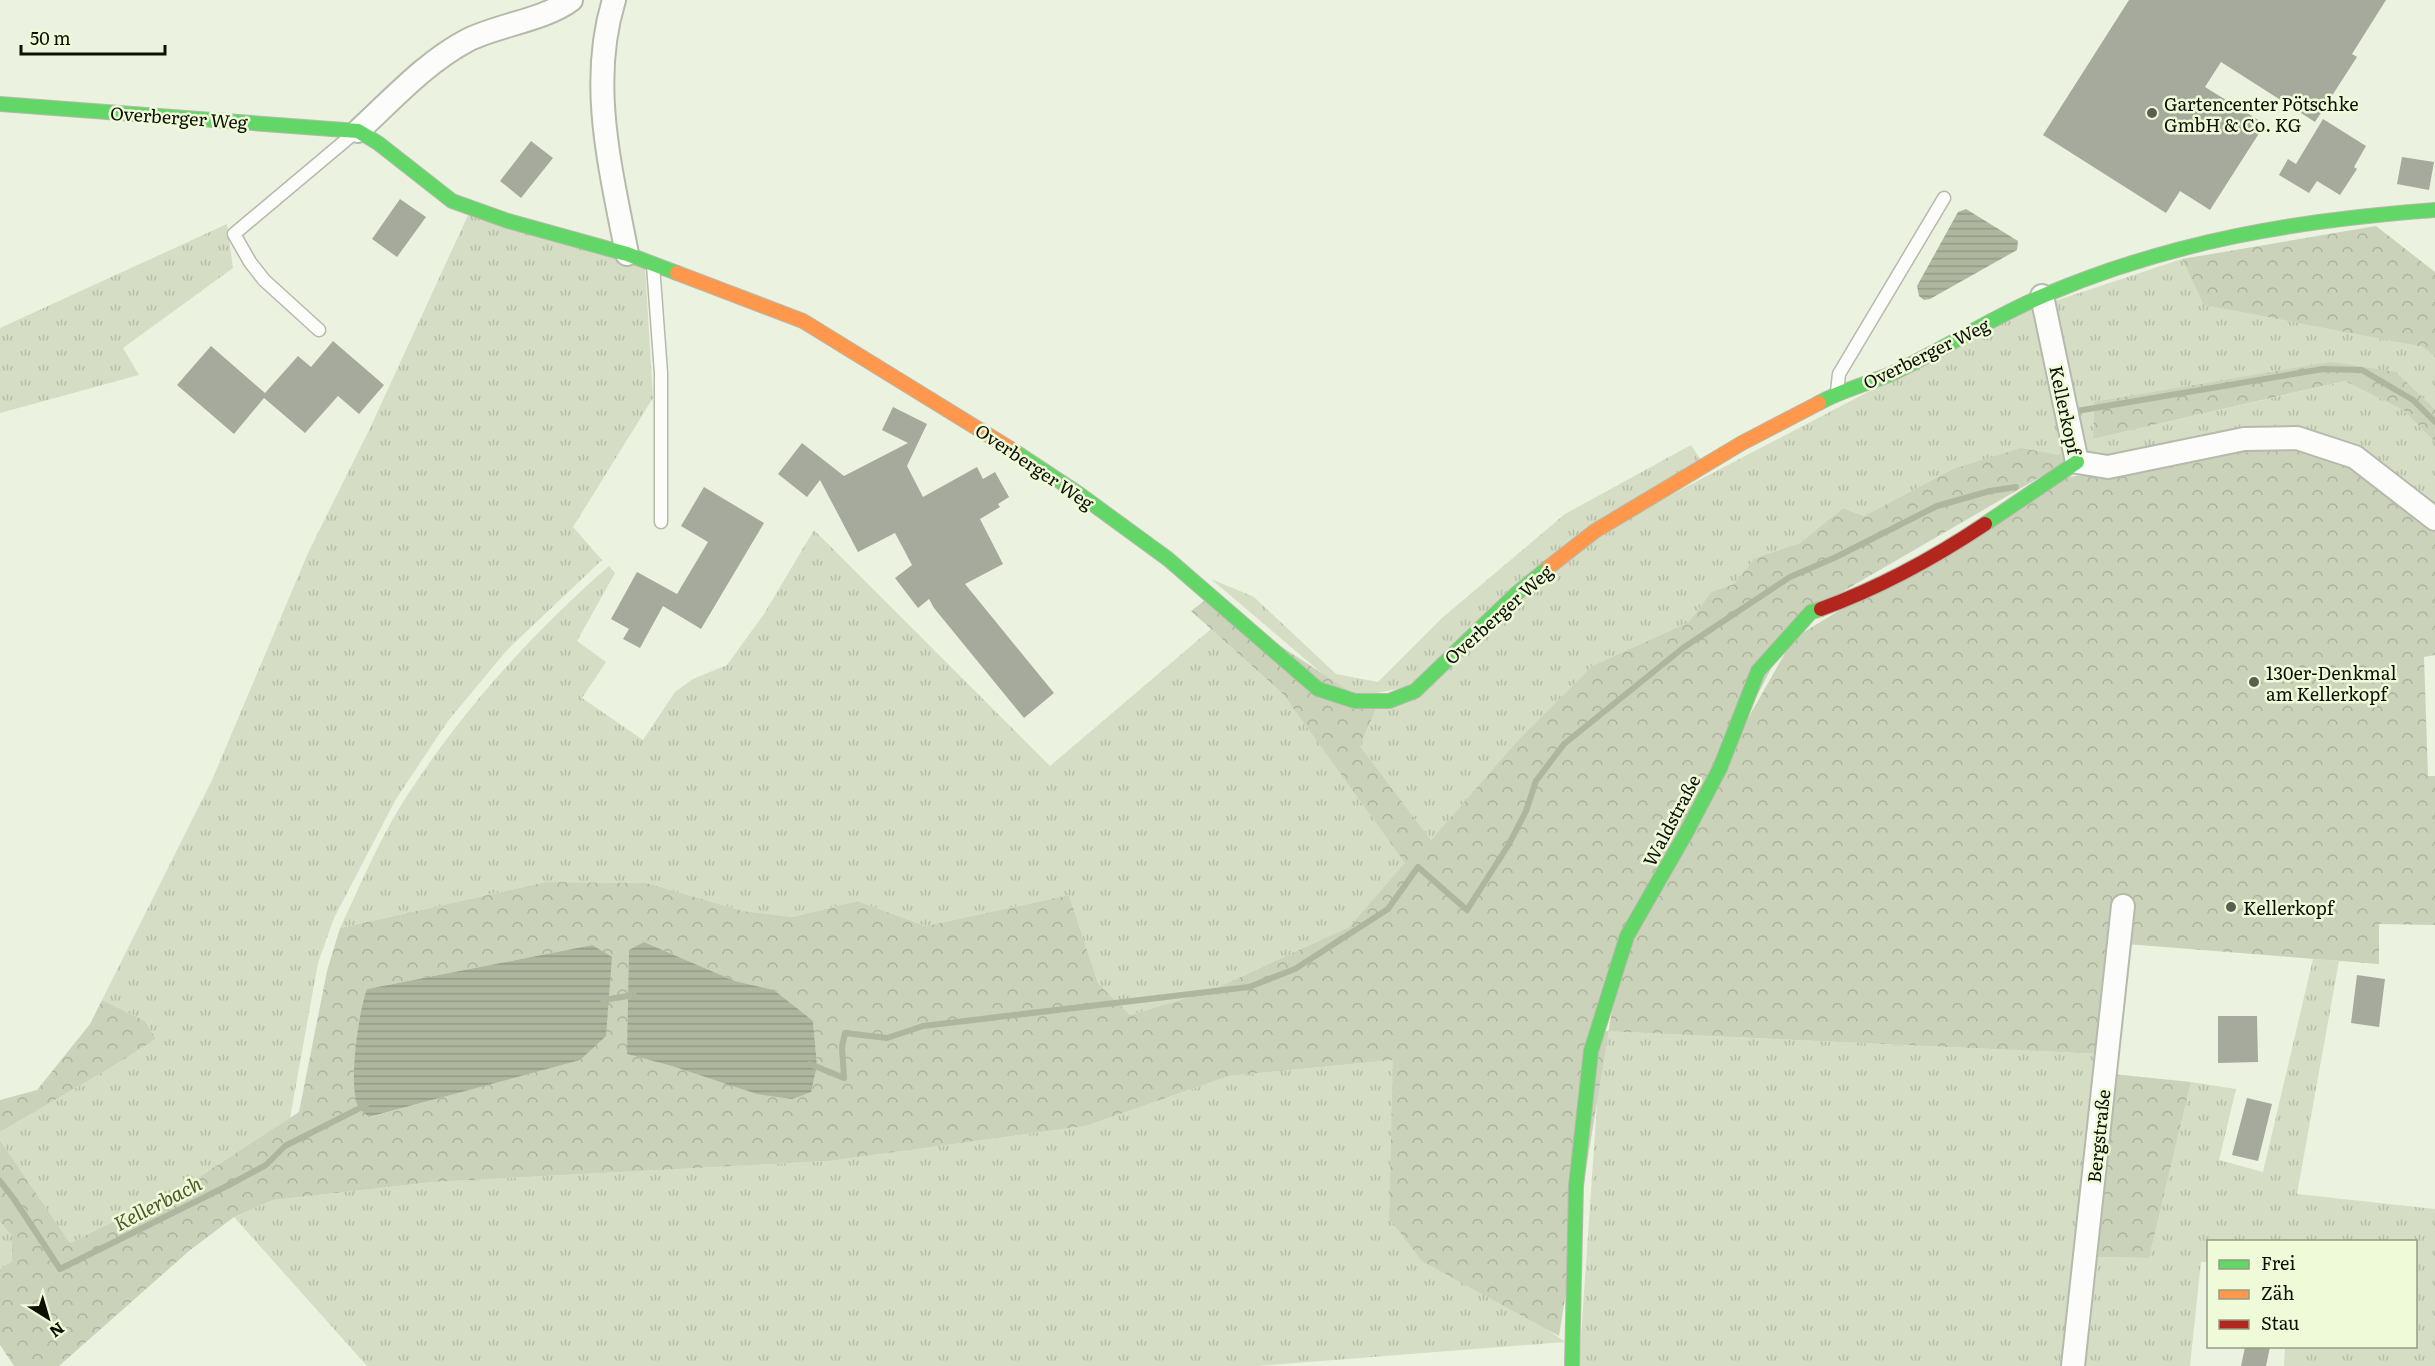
<svg xmlns="http://www.w3.org/2000/svg" width="2435" height="1366" font-family="Literata,serif">
  <style>
    .grass { fill: url(#grass-tufts) }
    .forest { fill: url(#forest-crowns); fill-rule: evenodd }
    .water { fill: url(#water-rules) }
    .lines { fill: none; stroke-linecap: round; stroke-linejoin: round }
    .stream { stroke: #aeb69e; stroke-width: 6 }
    .building { fill: #a5aa9c }
    .lane-casing { stroke: #b5baab; stroke-width: 15 }
    .street-casing { stroke: #b5baab; stroke-width: 26 }
    .fast-casing { stroke: #b5baab; stroke-width: 16 }
    .slow-casing { stroke: #b5baab; stroke-width: 16 }
    .jam-casing { stroke: #b5baab; stroke-width: 16 }
    .lane { stroke: #fcfdfa; stroke-width: 12 }
    .street { stroke: #fcfdfa; stroke-width: 22 }
    .fast { stroke: #63d668; stroke-width: 14 }
    .slow { stroke: #ff974d; stroke-width: 14 }
    .jam { stroke: #b3261e; stroke-width: 14 }
    .poi-dot { fill: #5b5f52; stroke: #effad8; stroke-width: 2 }
    .labels { text-anchor: middle; dominant-baseline: central; stroke-width: 5; stroke-linejoin: round; paint-order: stroke }
    .poi-label { font-size: 18px; fill: #0d1005; stroke: #effad8; text-anchor: start }
    .street-label { font-size: 18px; fill: #0d1005; stroke: #effad8 }
    .water-label { font-size: 20px; font-style: italic; fill: #4c592a; stroke: #effad8 }
  </style>
  <defs>
    <pattern id="grass-tufts" width="24" height="20" patternUnits="userSpaceOnUse" patternTransform="scale(1.5)"><rect width="24" height="20" fill="#d5ddc5"/><path d="M3 7l-1-3M5 7V3M7 7l1-3M15 17l-1-3M17 17v-4M19 17l1-3" fill="none" stroke="#b6bda8"/></pattern>
    <pattern id="forest-crowns" width="20" height="18" patternUnits="userSpaceOnUse" patternTransform="scale(1.5)"><rect width="20" height="18" fill="#cad2ba"/><path d="M2 6a3 3 0 1 1 6 0M12 15a3 3 0 1 1 6 0" fill="none" stroke="#acb39e"/></pattern>
    <pattern id="water-rules" width="6" height="5" patternUnits="userSpaceOnUse" patternTransform="scale(1.5)"><rect width="6" height="5" fill="#aeb69e"/><path d="M0 2.5h6" fill="none" stroke="#949b87"/></pattern>
  </defs>
  <rect width="100%" height="100%" fill="#ecf2e0"/>
  <!-- grass -->
  <path class="grass" d="M469,213L645,267L653,398L573,527L602,560L507,650L448,721L396,799L334,918L318,963L290,1118L184,1187L70,1243L0,1140V1132L110,1068L156,1039L145,1021L102,1000L212,780L308,553L371,426Z
    M227,224L233,268L123,348L139,375L0,413V328Z
    M2182,259L2205,305L2423,347L2435,357V409L2396,372L2094,402L2093,439L2346,381L2403,410L2435,442V514L2080,458L2052,302Z
    M2038,303L2073,458L1953,469L1864,516L1843,508L1800,543L1755,558L1734,584L1711,592L1689,622L1592,666L1518,740L1431,840L1360,746L1376,709L1598,533Z
    M1691,445L1700,459L1413,686L1351,698L1211,579L1254,597L1336,674L1378,682L1442,618L1565,514Z
    M814,530L1050,766L1211,629L1283,694L1406,863L1349,927L1210,991L1130,1015L1098,983L1069,895L926,926L857,901L793,917L743,911L647,883L546,882L340,928C360,886 378,842 403,802C460,713 529,636 609,566L615,573L577,641L606,662L582,698L643,740L675,692L693,679L727,665L764,614Z
    M2313,959L2339,961L2297,1194L2435,1209V1366H2284L2285,1347L2416,1346V1242H2208V1262H2201L2190,1366H2078L2092,1257L2149,1258L2191,1082L2236,1089L2219,1160L2263,1172Z
    M1602,1031L2100,1054L2067,1366H1579Z
    M1394,1060L1389,1218L1565,1342L1258,1366H367L234,1217L273,1200L434,1182L829,1161L1086,1126L1229,1076Z
    M0,1222L12,1236V1263L0,1269Z"/>
  <!-- forest -->
  <path class="forest" d="M2376,226L2435,272V357L2423,347L2204,305L2182,259Z
    M2331,362L2396,372L2435,409V442L2403,410L2345,381L2093,439L2094,402Z
    M2297,440L2353,460L2435,527V655L2424,657L2428,776H2435V925L2379,924V964L2126,944L2100,1054L1602,1031L1630,938L1784,644L2057,479Z
    M2021,448L2073,458L1809,611L1624,936L1559,1336L1422,1261L1389,1218L1393,1060L1229,1076L1086,1126L829,1161L434,1182L273,1200L234,1217L189,1251L59,1366H14L0,1345V1269L12,1262V1236L0,1222V1140L70,1243L184,1187L299,1112L327,971L340,928L546,882L647,883L743,911L793,917L857,901L926,926L1069,895L1098,983L1130,1015L1210,991L1349,927L1405,863L1283,694L1191,611L1208,598L1376,709L1360,746L1431,840L1518,740L1592,666L1689,622L1711,592L1734,584L1755,558L1800,543L1843,508L1864,516L1953,469ZM644,942L735,981L774,990L813,1022L817,1065L675,1067L627,1054ZM592,945L581,1059L370,1117L367,989Z
    M102,1000L145,1021L156,1039L110,1068L0,1132V1100L37,1090L90,1024Z
    M2113,1074L2191,1082L2149,1258L2092,1257Z"/>
  <!-- water -->
  <path class="water" d="M1966,209L2018,241L2017,250L1930,299L1924,300L1919,296L1917,286L1958,212Z
    M644,942L735,981L774,990L813,1021L817,1065L811,1092L792,1099L757,1094L675,1067L627,1054L629,950Z
    M592,945L612,957L606,1036L580,1060L369,1117C366,1114 361,1111 359,1108C347,1089 359,1010 367,989Z"/>
  <g class="lines">
    <!-- stream -->
    <path class="stream" d="M2077,411L2323,369L2362,370L2413,400L2435,422
      M603,1000L634,995
      M810,1064L844,1078L842,1047L845,1033L887,1038L923,1026L1249,987L1295,969L1388,909L1418,867L1467,910L1509,844L1526,811L1536,781L1564,744L1683,648L1790,577L1834,558L1937,506L1990,491L2016,487
      M0,1181L14,1199L60,1269L229,1185L266,1165L285,1146L366,1105"/>
  </g>
  <!-- building -->
  <path class="building" d="M2129,0H2386L2352,54L2357,57L2315,122L2221,62L2205,87L2265,124L2210,210L2180,191L2166,213L2043,135Z
    M2323,119L2366,146L2354,167L2357,169L2340,195L2317,181L2309,193L2279,175L2288,159L2296,164Z
    M531,141L553,158L521,198L500,181Z
    M2402,157L2434,162L2429,190L2397,184Z
    M400,199L426,217L397,257L372,239Z
    M333,341L384,385L359,414L338,396L305,433L264,398L234,434L177,385L211,346L265,393L298,356L311,367Z
    M893,407L927,424L907,466L923,497L977,467L983,479L995,472L1009,497L998,504L1000,507L980,519L1003,564L965,584L1054,693L1024,718L934,608L929,599L918,608L895,578L912,565L895,533L858,552L820,480L807,497L778,474L802,443L844,476L908,443L882,430Z
    M704,487L764,523L701,629L663,606L640,648L623,639L629,629L611,619L637,572L677,594L708,542L681,526Z
    M2357,975L2385,979L2379,1027L2351,1023Z
    M2218,1016H2257L2258,1062L2218,1063Z
    M2247,1098L2272,1104L2258,1161L2232,1155Z
    M2245,1347H2270L2266,1366H2241Z"/>
  <g class="lines">
    <!-- lane casing -->
    <g class="lane-casing">
      <path id="lane" d="M653,265L661,373V522
        M319,330L264,280L250,262L234,234L352,135
        M1837,392L1839,374L1944,198"/>
    </g>
    <!-- street casing -->
    <g class="street-casing">
      <path id="street" d="M614,0C588,84 611,170 627,254
        M358,131C393,99 426,62 468,40C498,25 544,20 571,0
        M2042,296L2077,462L2108,467L2244,439L2297,438L2355,457L2435,519
        M2073,1366L2123,906"/>
    </g>
    <!-- fast casing -->
    <g class="fast-casing">
      <path id="fast" d="M0,104L358,131L378,143L452,201L508,221L627,254L677,273
        M1819,403C1842,390 1867,384 1891,374C1943,350 1992,317 2045,295C2172,241 2298,220 2435,210
        M1014,451L1079,494L1168,559L1318,689L1355,701H1389L1415,691L1516,594L1549,567
        M1985,524L2077,462
        M1572,1366L1576,1186L1591,1051L1627,936L1686,833L1720,768L1758,671L1811,612L1821,609"/>
    </g>
    <!-- slow casing -->
    <g class="slow-casing">
      <path id="slow" d="M677,273L803,321L1014,451
        M1549,567L1595,531L1742,443L1819,403"/>
    </g>
    <!-- jam casing -->
    <g class="jam-casing">
      <path id="jam" d="M1821,609C1879,588 1934,558 1985,524"/>
    </g>
    <!-- lane -->
    <use href="#lane" class="lane"/>
    <!-- street -->
    <use href="#street" class="street"/>
    <!-- fast -->
    <use href="#fast" class="fast"/>
    <!-- slow -->
    <use href="#slow" class="slow"/>
    <!-- jam -->
    <use href="#jam" class="jam"/>
  </g>
  <!-- markers -->
  <g class="poi-dot">
    <circle cx="2152" cy="113" r="6"/>
    <circle cx="2254" cy="682" r="6"/>
    <circle cx="2231" cy="907" r="6"/>
  </g>
  <g class="labels">
    <!-- poi labels -->
    <g class="poi-label">
      <text x="2164" y="103">Gartencenter Pötschke<tspan x="2164" dy="21">GmbH &amp; Co. KG</tspan></text>
      <text x="2266" y="672">130er-Denkmal<tspan x="2266" dy="21">am Kellerkopf</tspan></text>
      <text x="2243" y="907">Kellerkopf</text>
    </g>
    <!-- street labels -->
    <g class="street-label">
      <text transform="translate(179 117) rotate(4)">Overberger Weg</text>
      <text transform="translate(1926 353) rotate(-26)">Overberger Weg</text>
      <text transform="translate(2066 410) rotate(78)">Kellerkopf</text>
      <text transform="translate(1035 466) rotate(34)">Overberger Weg</text>
      <text transform="translate(1498 614) rotate(-42)">Overberger Weg</text>
      <text transform="translate(1671 820) rotate(-62)">Waldstraße</text>
      <text transform="translate(2098 1136) rotate(-84)">Bergstraße</text>
    </g>
    <!-- water labels -->
    <g class="water-label">
      <text transform="translate(157 1202) rotate(-27)">Kellerbach</text>
    </g>
  </g>
  <!-- legend -->
  <rect x="2207" y="1240" width="210" height="108" fill="#effad8" stroke="#959c84" stroke-width="1.5"/>
  <rect x="2219" y="1260" width="30" height="9" fill="#63d668" stroke="#959c84" stroke-width="1.5"/>
  <text x="2261" y="1270" font-size="18" fill="#0d1005">Frei</text>
  <rect x="2219" y="1290" width="30" height="9" fill="#ff974d" stroke="#959c84" stroke-width="1.5"/>
  <text x="2261" y="1300" font-size="18" fill="#0d1005">Zäh</text>
  <rect x="2219" y="1320" width="30" height="9" fill="#b3261e" stroke="#959c84" stroke-width="1.5"/>
  <text x="2261" y="1330" font-size="18" fill="#0d1005">Stau</text>
  <!-- north arrow -->
  <g transform="translate(48 1318) rotate(143)" stroke="#effad8" stroke-width="4.5" paint-order="stroke">
  <path d="M0-4.5L10 22L0 15L-10 22Z" fill="#0d1005"/>
  <text y="-9" font-size="16" font-weight="bold" text-anchor="middle" fill="#0d1005">N</text>
  </g>
  <!-- scale -->
  <path d="M21 45v9h144v-9" fill="none" stroke="#0d1005" stroke-width="3"/>
  <text x="30" y="45" font-size="18" fill="#0d1005" stroke="#effad8" stroke-width="4.5" paint-order="stroke">50 m</text>
</svg>
